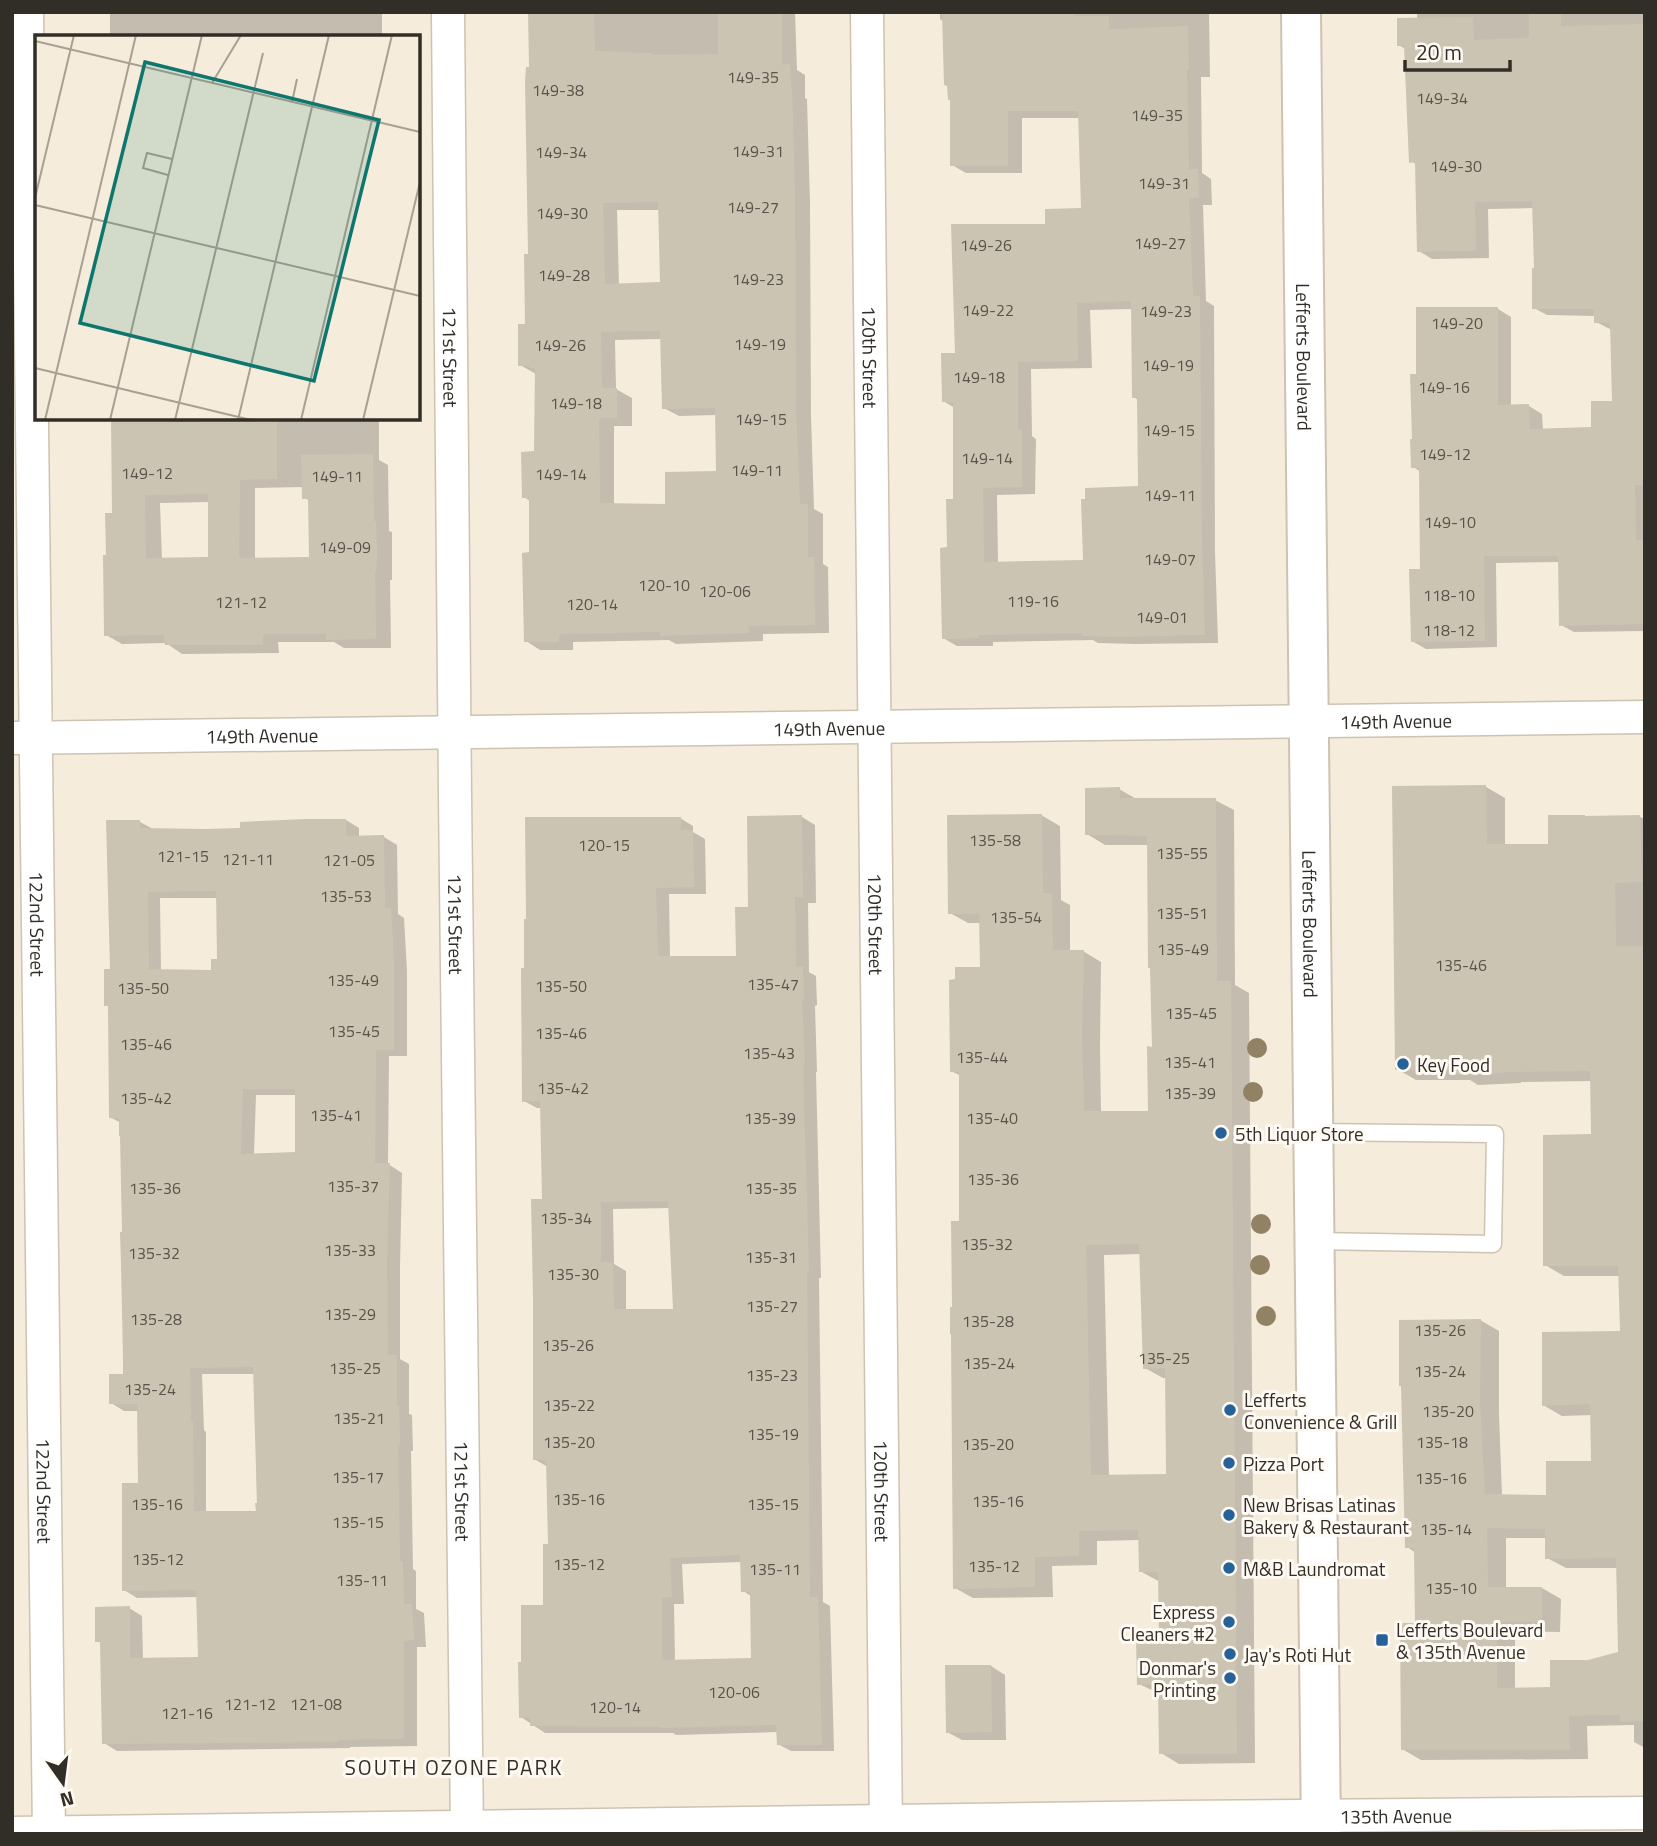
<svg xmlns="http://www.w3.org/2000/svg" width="1657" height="1846" font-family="'Titillium Web',sans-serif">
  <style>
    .shadow { fill: #0003; fill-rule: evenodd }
    .building { fill: #ccc4b3; fill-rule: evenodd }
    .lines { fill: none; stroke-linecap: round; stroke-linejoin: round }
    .service-casing { stroke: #ccc3b2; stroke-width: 19 }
    .minor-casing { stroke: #ccc3b2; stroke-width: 35 }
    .secondary-casing { stroke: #ccc3b2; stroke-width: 42 }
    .service { stroke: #fff; stroke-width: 16 }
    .minor { stroke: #fff; stroke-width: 32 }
    .secondary { stroke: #fff; stroke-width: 38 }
    .tree { fill: #908263 }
    .poi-dot { fill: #266198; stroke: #fefaf3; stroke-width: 2.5 }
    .labels { text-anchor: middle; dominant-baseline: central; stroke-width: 6; stroke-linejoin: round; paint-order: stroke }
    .number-label { font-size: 16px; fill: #58544a }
    .street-label { font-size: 19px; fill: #312e27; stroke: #fefaf3 }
    .poi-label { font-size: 19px; fill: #312e27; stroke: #fefaf3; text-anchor: start }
    .neighbourhood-label { font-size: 21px; letter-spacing: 2px; fill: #312e27; stroke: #fefaf3 }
    .inset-road { fill: none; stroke: #a7a093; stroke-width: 2 }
    .view { fill: #0f766e; fill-opacity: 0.15; stroke: #0f766e; stroke-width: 3.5 }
    .inset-edge { fill: none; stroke: #312e27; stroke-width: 3.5 }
  </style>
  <rect width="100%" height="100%" fill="#f5ecdb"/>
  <!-- shadow -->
  <path class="shadow" d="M110,12H382V37H110Z
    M530,12H795L797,70L805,75V98L807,99L810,202L811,415L814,509L823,514V564L828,567L829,633L763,634V641L676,644L669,640L573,642V650H540L526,641L531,554L530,501L524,497L535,453L536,374L520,365L527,325L530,256L531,68ZM617,210H660L661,283L619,285ZM662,339L664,408L679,416L717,415L718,472L667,505H614V426H632V398L616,389L615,340Z
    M940,12H1209L1210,77H1201L1202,173L1211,179L1212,205H1203L1206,301L1214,306L1215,551L1218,643L1135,644L1098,643L1093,640L993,642V646H957L943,638L948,549L954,500L955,408L943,401L957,355L1047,226L1082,210L1080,118H1022V173H966L952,165V101L944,22L940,19ZM1133,309L1134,397L1138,400L1140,488L1085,561L998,563L997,495L1035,494L1036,439L1032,436L1031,369L1092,368L1090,310Z
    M1417,12H1645V631L1574,632L1561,625L1560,562L1496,563L1497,647L1426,649L1412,641L1422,570L1421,472L1413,467L1417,376L1498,309L1511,317V407L1529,406L1542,414L1543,430L1593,429L1613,403L1612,330L1596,322V316L1547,315L1534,308L1536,270L1534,208L1488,209L1489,258L1432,259L1419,251L1417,165L1411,161L1406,49L1398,45L1417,19Z
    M112,418H379V460L388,465L389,531L392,532V580H390L391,648H344L334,642H278L279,653L182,654L166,643L122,644L106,635L108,557L114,515ZM304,487V498L310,501L311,558L255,560V488ZM209,502L210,559L162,560L160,503Z
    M1486,787L1505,798V846H1550L1640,817L1645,819V1748L1634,1742V1725L1587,1726L1588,1759L1421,1760L1402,1749L1416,1625V1553L1407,1547L1480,1320L1499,1331V1414L1502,1496H1548L1593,1462L1592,1415L1562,1416L1543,1405L1622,1332L1620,1276H1564L1545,1265L1593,1136L1592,1081L1521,1082V1083L1478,1085L1470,1080H1416L1397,1069ZM1506,1538H1547V1558L1566,1568H1618L1620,1654L1589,1662L1552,1689L1515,1690V1631L1560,1632L1561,1599L1542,1588H1506Z
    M1119,789L1138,800H1215L1234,810L1235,985L1249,993L1255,1763L1179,1764L1161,1753L1160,1694L1139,1684L1160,1642V1582L1140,1571V1540L1097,1541V1565L1052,1566L1053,1597L973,1598L955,1588L954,1309L961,1223V1076L951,1071L981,969V923H968L950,913L1041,815L1060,826L1061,900L1070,905V951H1083L1101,962L1100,1047L1101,1113H1150L1153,1048L1149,845H1105L1087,834ZM1141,1254L1145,1368L1163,1378H1167L1168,1476H1109L1104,1255Z
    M802,817L815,825L816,903H808L809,972L816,976L817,1005L815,1006L817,1072H816L821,1278H819L823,1602L830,1606L834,1751H791L778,1744V1732L676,1735L673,1733H545L521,1717L523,1664L544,1606L550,1546L548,1467L534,1459L544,1201L542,1108H537L524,1101L680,818L693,826V832L705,839L706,894H669L670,958L738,957L750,908ZM670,1208L674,1311H626V1271L614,1264L613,1209ZM742,1562L743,1591L751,1596L753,1660L675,1661L674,1604H684L682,1564Z
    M346,820L359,828V837H384L397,845L398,914L404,918L407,971V1056H389L388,1164L402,1173L400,1268V1359L409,1364V1414L412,1415L413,1451H411L413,1569L416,1571V1609L424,1613L426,1647H417V1746L350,1747V1748L117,1751L104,1743L101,1643L97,1641L129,1608L142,1616L143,1660L199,1659L198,1597L137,1598L124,1590L139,1485V1411H124L111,1403L124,1376L121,1123L110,1117L109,1007L106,1005L140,822L153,829L206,831ZM160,898H218L219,961L213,972L161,971ZM256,1095H297V1154L254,1155ZM202,1374H256L257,1513H206V1432L204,1430Z
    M991,1666L1005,1675L1006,1740H962L947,1732Z"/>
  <!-- building -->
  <path class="building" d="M528,12H594L595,51L653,53V55L718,54V12H782V65L790,64L791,88H792L795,192L796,406L800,504H808V557H814L815,625L749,626V633L660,636V632L559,634V642H524L522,553L529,552V498H522L521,452L534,451L535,368H529V366H518V324H525L524,254H528L525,82L526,67H529ZM658,202L660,282L605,284L603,203ZM660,331L662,409L715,408L716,471L665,472V504L600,503L599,418H617V388H602L601,332Z
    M942,12L1075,13V16H1109V29L1188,26L1189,70H1187L1189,169H1198L1199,198H1189L1193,296H1200L1202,542L1205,635L1119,637L1082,636V633L979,635V638L942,639L940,548L947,547L946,499H953V402H942L941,353H955L951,224H1045V209L1081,208L1078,111H1008V166H950V100H948L947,86L944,85ZM1131,301L1132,398H1137L1138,486L1085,488V499H1081L1083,560L984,562L983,488L1022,487V429H1018V362L1078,361L1077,303Z
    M1529,12H1561V26L1645,24V485H1635L1636,540H1645V624L1559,626L1558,556H1484L1485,641L1411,642L1409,569H1420L1419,468H1411L1410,439H1412L1410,374H1416V307H1498V405L1529,404L1530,429L1591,427V401H1612L1610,323H1594V309H1532V268H1534L1532,201L1475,202L1476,251L1417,252L1415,162L1409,163L1404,46H1397V18L1473,17L1474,40L1529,38Z
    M111,418H172L173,422L277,418V479L240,480L239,558L309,557L308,499H302L301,455L373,454L374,521H376L377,556L376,571H375L376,639L326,640V634H263V645H165L164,635L104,636L103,555H106L105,513H112ZM208,494V557L146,558L145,495Z
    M1486,785L1487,844H1548V815H1585V816L1640,815L1642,882L1615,883L1616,946H1645V1721L1620,1722V1715L1569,1716L1570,1750H1401L1400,1623H1415L1414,1548H1405L1401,1386H1399V1320L1481,1319L1480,1402L1485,1494L1546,1495V1461H1591L1590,1404L1542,1406V1332L1620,1331L1618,1266H1543V1135L1591,1134L1590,1071L1503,1072V1073L1457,1075V1070H1395L1392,786ZM1487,1528L1545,1529V1559L1616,1558L1618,1652L1588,1660H1550V1687L1497,1688V1622H1542V1587H1488Z
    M1120,787V798H1216L1217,981H1231L1237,1754H1159L1158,1684L1137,1685L1136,1641H1159L1158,1572H1139L1138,1530L1079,1531V1556L1035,1557V1587L953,1589L951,1334H950V1307H952L951,1221H959V1072H950L949,980L955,979V967H980L979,914H948L947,815L1042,814L1043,893H1052L1053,950H1084L1082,1035L1084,1111H1148L1147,1046L1152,1047L1150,968H1148L1147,836L1085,835V788ZM1139,1244L1143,1369L1165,1368L1166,1474L1091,1475L1086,1245Z
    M802,815L803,897H795L796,967H803L804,999H802L805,1065H803L809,1271H807L810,1597H818L822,1745H777L776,1725L661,1728V1727L530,1726V1717L519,1718L518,1662H521V1605H543V1544H548L546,1460H533V1297L531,1199H542L540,1101L522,1102L521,968H524V919H526L525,817H681V830H693L694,887L656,888L658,956H736L735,907H748L747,816ZM668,1201L673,1309H614L613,1262H601V1202ZM740,1555L741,1592H750L751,1658L662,1660V1598L672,1597L670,1558Z
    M305,819H346V836L384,835L385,908H391L394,962V1050H376L375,1163H390L387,1260L388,1355H397V1406H399L400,1444H398L400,1561H403L404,1604H412L414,1640L404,1641V1739L338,1740V1742L102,1744L100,1642H95V1607L130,1606V1658L198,1657L196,1590L122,1591V1483H138L137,1404H109V1374H123V1361L121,1264L120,1232H122L120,1136H119V1119L109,1118L108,1006H104V969H110L106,820H140V828L206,829L240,828V822ZM216,891L217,959H211V970L149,969L148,892ZM243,1089H295V1152L241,1154ZM253,1367L257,1503H255L256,1511H194L193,1422H191L190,1368Z
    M945,1665H991L992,1732L946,1733Z"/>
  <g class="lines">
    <!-- service casing -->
    <g class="service-casing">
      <path id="service" d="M1314,1132L1495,1134L1493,1244L1314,1241"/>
    </g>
    <!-- minor casing -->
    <g class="minor-casing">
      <g id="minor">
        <path id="s1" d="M27,12L49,1834"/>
        <path id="s2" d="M448,12L455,795L467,1834"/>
        <path id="s3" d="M867,12L886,1834"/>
        <path id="s4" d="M12,738L1645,717"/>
        <path id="s5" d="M12,1833L1179,1817L1645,1813"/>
      </g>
    </g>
    <!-- secondary casing -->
    <g class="secondary-casing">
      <g id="secondary">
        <path id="s6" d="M1301,12L1321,1834"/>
      </g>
    </g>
    <!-- service -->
    <use href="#service" class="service"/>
    <!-- minor -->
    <use href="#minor" class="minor"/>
    <!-- secondary -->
    <use href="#secondary" class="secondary"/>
  </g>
  <!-- trees -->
  <g class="tree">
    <circle cx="1257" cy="1048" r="10"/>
    <circle cx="1253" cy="1092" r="10"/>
    <circle cx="1261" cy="1224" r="10"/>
    <circle cx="1260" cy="1265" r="10"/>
    <circle cx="1266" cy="1316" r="10"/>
  </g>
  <!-- markers -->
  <g class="poi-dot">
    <circle cx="1403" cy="1064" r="7"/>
    <circle cx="1221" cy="1133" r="7"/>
    <circle cx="1230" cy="1410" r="7"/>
    <circle cx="1229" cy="1463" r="7"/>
    <circle cx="1229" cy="1515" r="7"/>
    <circle cx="1229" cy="1568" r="7"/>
    <circle cx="1229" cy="1622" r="7"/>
    <rect x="1375" y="1633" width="14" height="14" rx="3.5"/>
    <circle cx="1230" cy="1654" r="7"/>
    <circle cx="1230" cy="1678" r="7"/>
  </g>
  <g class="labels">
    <!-- number labels -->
    <g class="number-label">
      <text x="753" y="77">149-35</text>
      <text x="558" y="90">149-38</text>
      <text x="1442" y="98">149-34</text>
      <text x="1157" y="115">149-35</text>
      <text x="758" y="151">149-31</text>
      <text x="561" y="152">149-34</text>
      <text x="1456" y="166">149-30</text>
      <text x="1164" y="183">149-31</text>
      <text x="753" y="207">149-27</text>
      <text x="562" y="213">149-30</text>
      <text x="1160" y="243">149-27</text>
      <text x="986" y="245">149-26</text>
      <text x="564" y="275">149-28</text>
      <text x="758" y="279">149-23</text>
      <text x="988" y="310">149-22</text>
      <text x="1166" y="311">149-23</text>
      <text x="1457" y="323">149-20</text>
      <text x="760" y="344">149-19</text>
      <text x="560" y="345">149-26</text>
      <text x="1168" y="365">149-19</text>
      <text x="979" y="377">149-18</text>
      <text x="1444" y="387">149-16</text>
      <text x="576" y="403">149-18</text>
      <text x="761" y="419">149-15</text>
      <text x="1169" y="430">149-15</text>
      <text x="1445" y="454">149-12</text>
      <text x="987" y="458">149-14</text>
      <text x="757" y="470">149-11</text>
      <text x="147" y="473">149-12</text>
      <text x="561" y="474">149-14</text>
      <text x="337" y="476">149-11</text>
      <text x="1170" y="495">149-11</text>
      <text x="1450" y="522">149-10</text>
      <text x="345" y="547">149-09</text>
      <text x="1170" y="559">149-07</text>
      <text x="664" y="585">120-10</text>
      <text x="725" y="591">120-06</text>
      <text x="1449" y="595">118-10</text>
      <text x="1033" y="601">119-16</text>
      <text x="241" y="602">121-12</text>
      <text x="592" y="604">120-14</text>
      <text x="1162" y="617">149-01</text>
      <text x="1449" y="630">118-12</text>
      <text x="995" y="840">135-58</text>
      <text x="604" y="845">120-15</text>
      <text x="1182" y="853">135-55</text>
      <text x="183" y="856">121-15</text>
      <text x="248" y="859">121-11</text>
      <text x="349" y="860">121-05</text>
      <text x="346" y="896">135-53</text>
      <text x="1182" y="913">135-51</text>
      <text x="1016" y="917">135-54</text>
      <text x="1183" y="949">135-49</text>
      <text x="1461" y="965">135-46</text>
      <text x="353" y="980">135-49</text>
      <text x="773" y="984">135-47</text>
      <text x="561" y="986">135-50</text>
      <text x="143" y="988">135-50</text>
      <text x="1191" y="1013">135-45</text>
      <text x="354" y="1031">135-45</text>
      <text x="561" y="1033">135-46</text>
      <text x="146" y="1044">135-46</text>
      <text x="769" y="1053">135-43</text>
      <text x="982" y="1057">135-44</text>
      <text x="1190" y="1062">135-41</text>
      <text x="563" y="1088">135-42</text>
      <text x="1190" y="1093">135-39</text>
      <text x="146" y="1098">135-42</text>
      <text x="336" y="1115">135-41</text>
      <text x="770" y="1118">135-39</text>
      <text x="992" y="1118">135-40</text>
      <text x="993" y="1179">135-36</text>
      <text x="353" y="1186">135-37</text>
      <text x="155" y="1188">135-36</text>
      <text x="771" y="1188">135-35</text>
      <text x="566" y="1218">135-34</text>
      <text x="987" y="1244">135-32</text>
      <text x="350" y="1250">135-33</text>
      <text x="154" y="1253">135-32</text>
      <text x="771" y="1257">135-31</text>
      <text x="573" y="1274">135-30</text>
      <text x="772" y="1306">135-27</text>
      <text x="350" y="1314">135-29</text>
      <text x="156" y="1319">135-28</text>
      <text x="988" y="1321">135-28</text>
      <text x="1440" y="1330">135-26</text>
      <text x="568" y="1345">135-26</text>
      <text x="1164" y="1358">135-25</text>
      <text x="989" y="1363">135-24</text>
      <text x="355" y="1368">135-25</text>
      <text x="1440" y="1371">135-24</text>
      <text x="772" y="1375">135-23</text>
      <text x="150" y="1389">135-24</text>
      <text x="569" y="1405">135-22</text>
      <text x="1448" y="1411">135-20</text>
      <text x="359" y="1418">135-21</text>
      <text x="773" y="1434">135-19</text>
      <text x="569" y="1442">135-20</text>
      <text x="1442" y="1442">135-18</text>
      <text x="988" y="1444">135-20</text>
      <text x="358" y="1477">135-17</text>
      <text x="1441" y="1478">135-16</text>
      <text x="579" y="1499">135-16</text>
      <text x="998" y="1501">135-16</text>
      <text x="157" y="1504">135-16</text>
      <text x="773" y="1504">135-15</text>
      <text x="358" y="1522">135-15</text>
      <text x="1446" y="1529">135-14</text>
      <text x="158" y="1559">135-12</text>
      <text x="579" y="1564">135-12</text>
      <text x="994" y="1566">135-12</text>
      <text x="775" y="1569">135-11</text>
      <text x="362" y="1580">135-11</text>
      <text x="1451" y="1588">135-10</text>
      <text x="734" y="1692">120-06</text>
      <text x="250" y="1704">121-12</text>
      <text x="316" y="1704">121-08</text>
      <text x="615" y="1707">120-14</text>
      <text x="187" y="1713">121-16</text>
    </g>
    <!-- street labels -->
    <g class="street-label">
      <text stroke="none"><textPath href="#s2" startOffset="345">121st Street</textPath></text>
      <text stroke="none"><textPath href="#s3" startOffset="345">120th Street</textPath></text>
      <text stroke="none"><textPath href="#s6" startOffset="345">Lefferts Boulevard</textPath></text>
      <text stroke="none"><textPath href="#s4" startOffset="1384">149th Avenue</textPath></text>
      <text stroke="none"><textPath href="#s4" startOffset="817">149th Avenue</textPath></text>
      <text stroke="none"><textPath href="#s4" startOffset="250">149th Avenue</textPath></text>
      <text stroke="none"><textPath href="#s1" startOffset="912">122nd Street</textPath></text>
      <text stroke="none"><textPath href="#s2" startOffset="912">121st Street</textPath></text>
      <text stroke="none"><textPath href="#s3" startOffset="912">120th Street</textPath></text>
      <text stroke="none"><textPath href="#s6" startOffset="912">Lefferts Boulevard</textPath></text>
      <text stroke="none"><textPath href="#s1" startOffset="1479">122nd Street</textPath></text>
      <text stroke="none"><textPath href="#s2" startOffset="1479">121st Street</textPath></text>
      <text stroke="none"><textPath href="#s3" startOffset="1479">120th Street</textPath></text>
      <text stroke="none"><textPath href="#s5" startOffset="1384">135th Avenue</textPath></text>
    </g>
    <!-- poi labels -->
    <g class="poi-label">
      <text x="1417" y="1064">Key Food</text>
      <text x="1235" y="1133">5th Liquor Store</text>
      <text x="1244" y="1399">Lefferts<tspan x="1244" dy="22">Convenience &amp; Grill</tspan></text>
      <text x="1243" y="1463">Pizza Port</text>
      <text x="1243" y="1504">New Brisas Latinas<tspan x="1243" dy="22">Bakery &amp; Restaurant</tspan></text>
      <text x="1243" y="1568">M&amp;B Laundromat</text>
      <text x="1215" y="1611" text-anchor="end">Express<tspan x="1215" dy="22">Cleaners #2</tspan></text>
      <text x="1396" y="1629">Lefferts Boulevard<tspan x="1396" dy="22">&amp; 135th Avenue</tspan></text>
      <text x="1244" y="1654">Jay's Roti Hut</text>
      <text x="1216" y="1667" text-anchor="end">Donmar's<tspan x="1216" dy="22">Printing</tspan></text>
    </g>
    <!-- neighbourhood labels -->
    <g class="neighbourhood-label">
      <text x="454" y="1767">SOUTH OZONE PARK</text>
    </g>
  </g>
  <!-- overview -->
  <g transform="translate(35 35)">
    <rect width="385" height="385" fill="#f5ecdb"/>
    <path class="inset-road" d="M0,6L385,97M177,48L206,0M257,67L262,44M133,140L108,133L112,118L137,124M0,163L39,0M0,170L385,261M0,333L216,385M10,385L101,0M75,385L167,0M140,385L228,18M203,385L294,0M266,385L357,0M328,385L385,147"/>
    <path class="view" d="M110,27L344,85L279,346L45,288Z"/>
    <rect width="385" height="385" class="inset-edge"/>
  </g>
  <!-- border -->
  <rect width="1657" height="1846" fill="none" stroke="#312e27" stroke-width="28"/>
  <!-- north arrow -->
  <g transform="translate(63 1783) rotate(166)" stroke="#fefaf3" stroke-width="5" paint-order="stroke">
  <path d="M0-5L12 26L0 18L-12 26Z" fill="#312e27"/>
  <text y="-10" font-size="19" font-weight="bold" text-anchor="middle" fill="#312e27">N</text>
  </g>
  <!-- scale -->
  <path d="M1405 60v10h105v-10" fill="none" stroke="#312e27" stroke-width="3.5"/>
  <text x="1416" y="60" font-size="21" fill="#312e27" stroke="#fefaf3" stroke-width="5" paint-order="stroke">20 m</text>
</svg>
